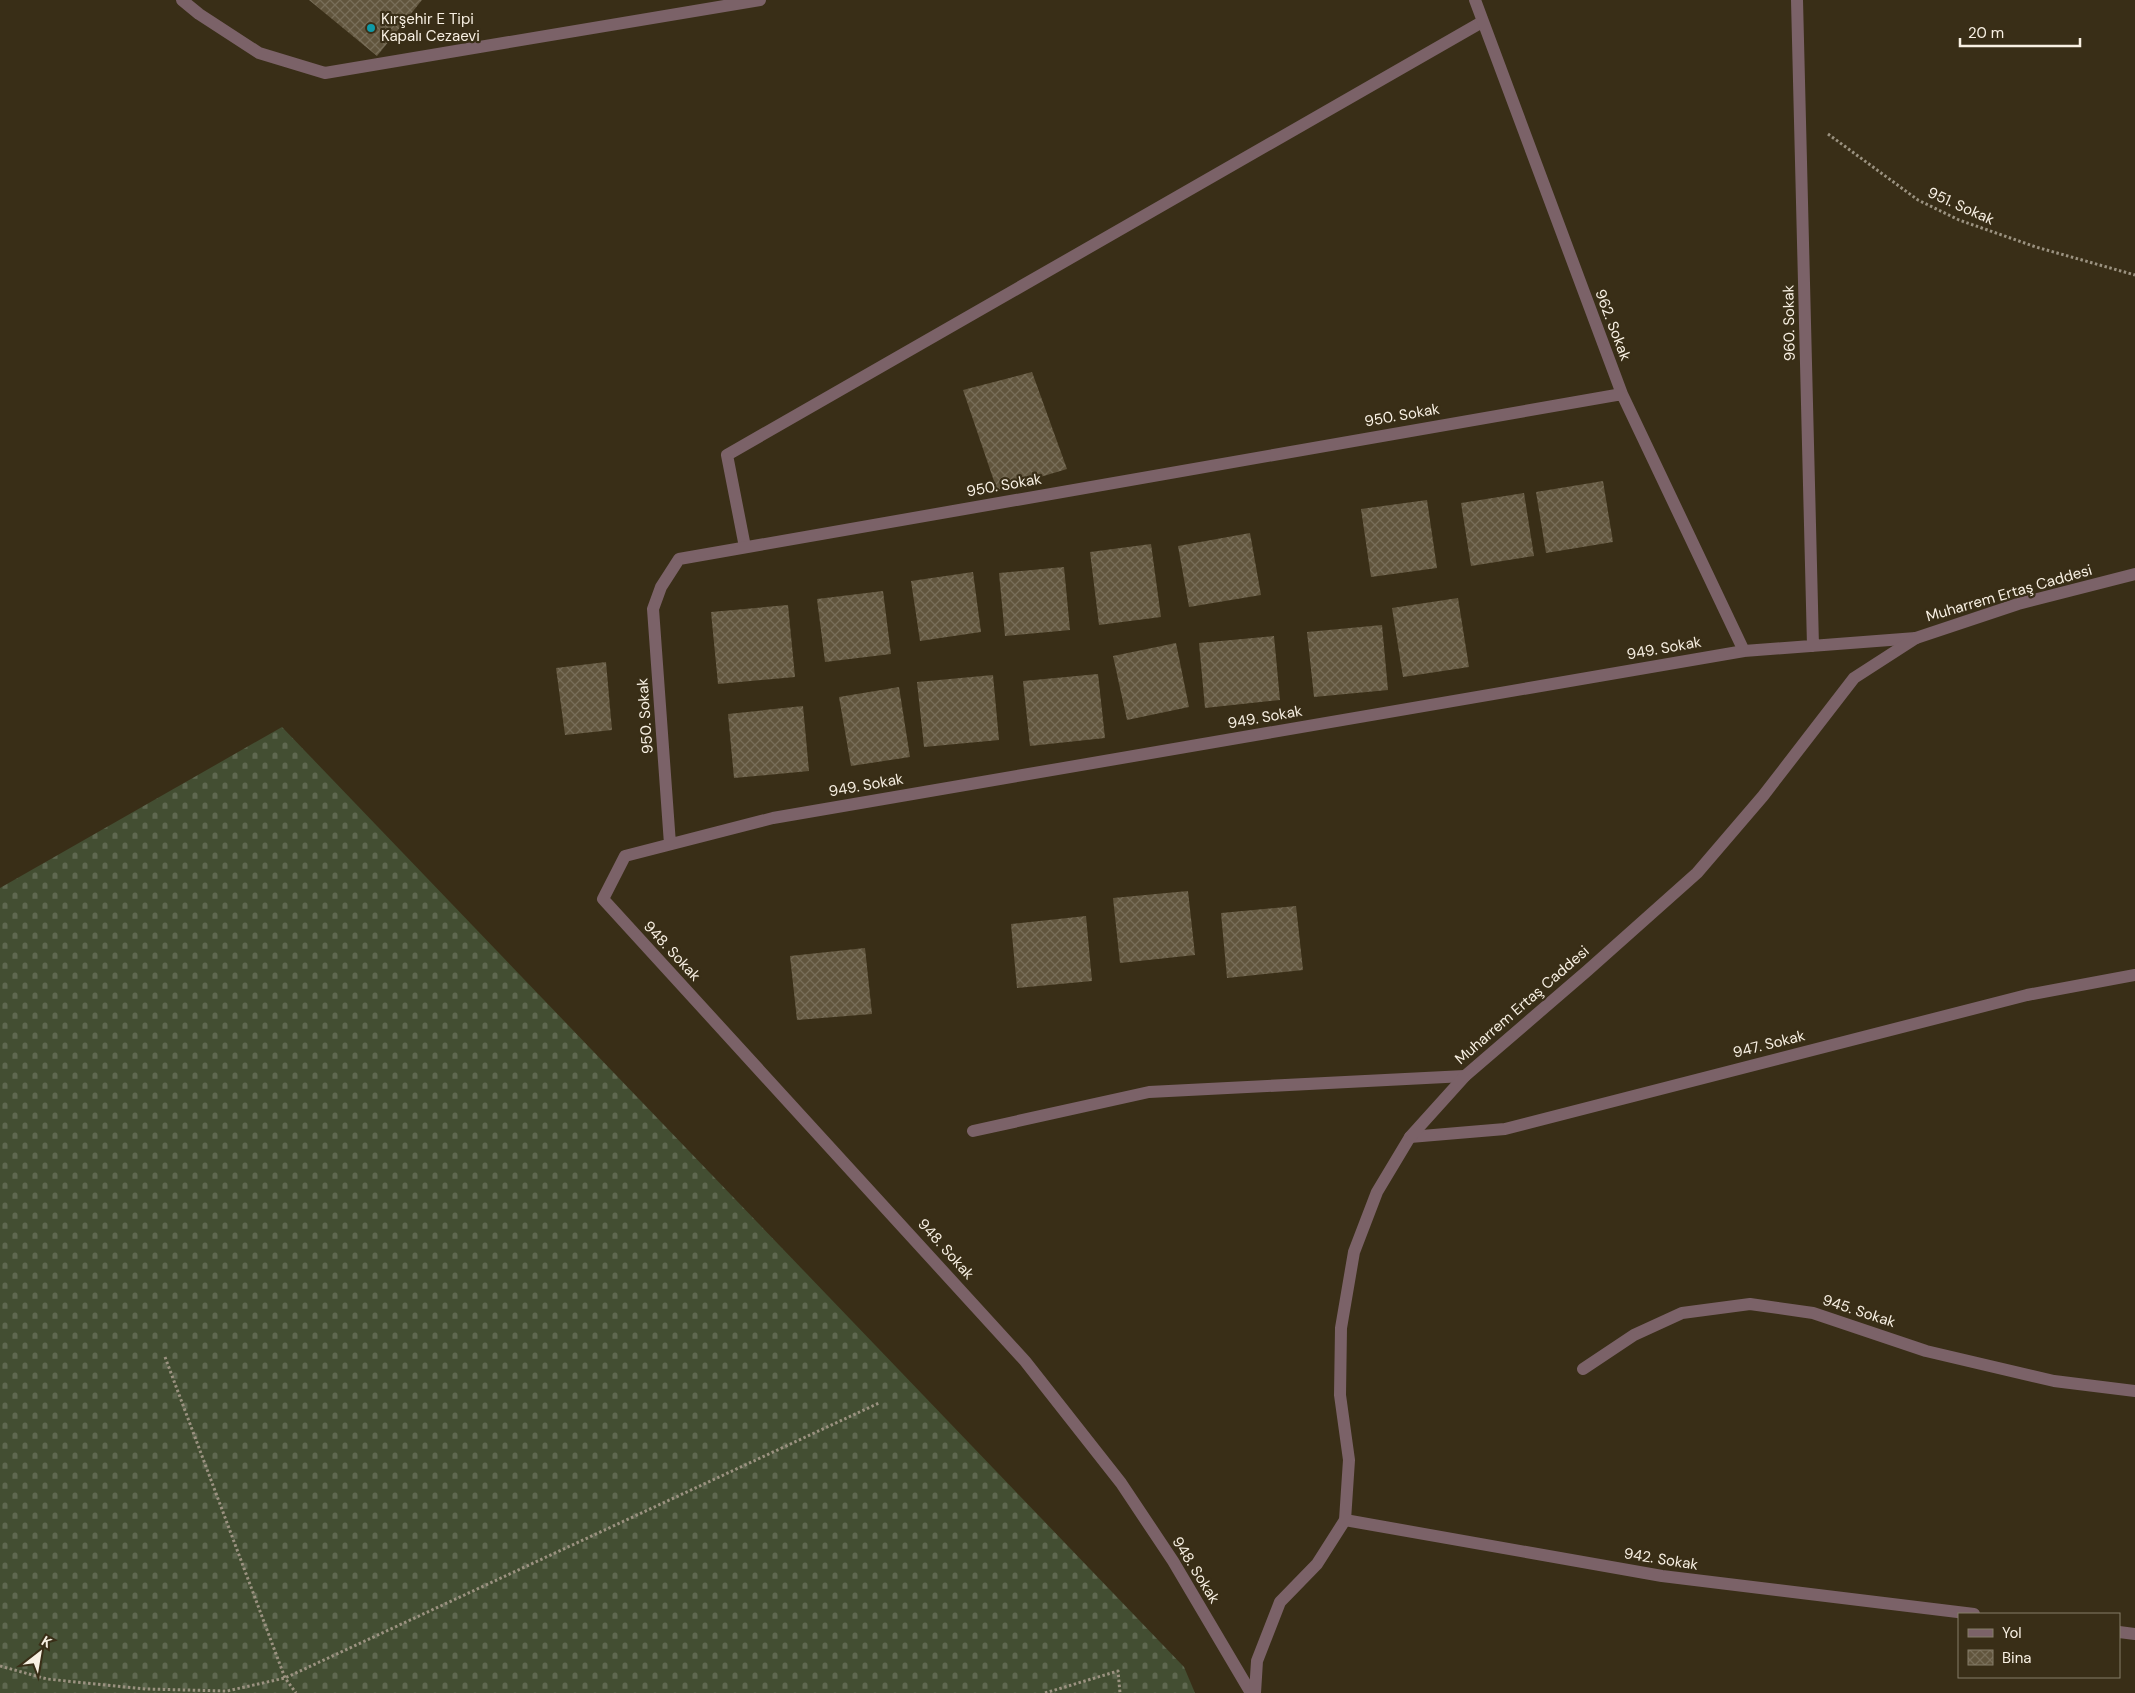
<svg xmlns="http://www.w3.org/2000/svg" width="2135" height="1693" font-family="'DM Sans',sans-serif">
  <style>
    .cemetery { fill: url(#cemetery-stones) }
    .building { fill: url(#building-cross-hatch) }
    .lines { fill: none; stroke-linecap: round; stroke-linejoin: round }
    .path { stroke: #9b9280; stroke-width: 3; stroke-dasharray: 2.5 2.5; stroke-linecap: butt }
    .service { stroke: #7b6268; stroke-width: 12 }
    .minor { stroke: #7b6268; stroke-width: 12 }
    .tertiary { stroke: #7b6268; stroke-width: 12 }
    .culture-dot { fill: #0f9aa8; stroke: #392e17; stroke-width: 2 }
    .labels { text-anchor: middle; dominant-baseline: central; stroke-width: 4.5; stroke-linejoin: round; paint-order: stroke }
    .poi-label { font-size: 15px; fill: #f8f0e3; stroke: #392e17; text-anchor: start }
    .street-label { font-size: 15px; fill: #f8f0e3; stroke: #392e17 }
  </style>
  <defs>
    <pattern id="cemetery-stones" width="16" height="16" patternUnits="userSpaceOnUse" patternTransform="scale(1.25)"><rect width="16" height="16" fill="#434e32"/><path d="M2 7V4a2 2 0 0 1 4 0v3zM10 15v-3a2 2 0 0 1 4 0v3z" fill="#5f6850"/></pattern>
    <pattern id="building-cross-hatch" width="8" height="8" patternUnits="userSpaceOnUse" patternTransform="scale(1.25)"><rect width="8" height="8" fill="#61553d"/><path d="M0 0l8 8M0 8l8-8" fill="none" stroke="#786e59"/></pattern>
  </defs>
  <rect width="100%" height="100%" fill="#392e17"/>
  <!-- cemetery -->
  <path class="cemetery" d="M282,727L1184,1667L1195,1693H0V888Z"/>
  <!-- building -->
  <path class="building" d="M309,0H422L377,56Z
    M1032,372L1067,469L997,490L963,390Z
    M1603,481L1613,542L1546,553L1536,492Z
    M1524,493L1534,556L1471,566L1461,503Z
    M1427,500L1437,568L1371,577L1361,509Z
    M1250,533L1261,595L1189,607L1178,546Z
    M1151,544L1161,617L1099,625L1090,552Z
    M1064,567L1070,630L1005,636L999,573Z
    M973,572L981,632L920,641L911,581Z
    M883,591L891,654L825,662L817,599Z
    M1458,598L1469,667L1403,677L1392,608Z
    M788,605L795,677L718,684L711,612Z
    M1382,625L1388,690L1314,697L1307,632Z
    M1274,636L1280,700L1205,708L1199,643Z
    M1176,643L1189,707L1127,720L1113,656Z
    M606,662L612,730L565,735L556,668Z
    M1098,674L1105,738L1030,746L1023,681Z
    M993,675L999,740L924,747L917,682Z
    M899,687L910,757L851,766L839,697Z
    M803,706L809,771L734,778L728,714Z
    M1188,891L1195,955L1120,963L1113,898Z
    M1296,906L1303,970L1227,978L1221,913Z
    M1086,916L1092,981L1017,988L1011,924Z
    M865,948L872,1014L797,1020L790,956Z"/>
  <g class="lines">
    <!-- path -->
    <path class="path" d="M1828,134L1918,200L1959,220L2036,247L2135,275
      M165,1357L285,1678L296,1693
      M0,1666L47,1679L146,1689L227,1691L285,1678L879,1403
      M1045,1693L1118,1671L1120,1693"/>
    <!-- service -->
    <path class="service" d="M182,0L199,14L259,53L325,73L760,0
      M745,547L727,455L1482,22"/>
    <!-- minor -->
    <path class="minor" d="M1475,0L1622,394L1744,651
      M1797,0L1813,646
      M670,844L653,609L661,587L679,559L1622,394
      M973,1131L1149,1092L1465,1076
      M1410,1137L1505,1129L2027,995L2135,975
      M1583,1369L1634,1335L1682,1313L1750,1304L1813,1313L1926,1351L2054,1381L2135,1391
      M1345,1520L1662,1576L1974,1614
      M2119,1632L2135,1634
      M1251,1693L1173,1561L1121,1483L1025,1361L603,899L625,856L773,818L1744,651L1916,638"/>
    <!-- tertiary -->
    <path class="tertiary" d="M1255,1693L1257,1661L1280,1602L1317,1564L1345,1520L1349,1460L1340,1395L1341,1328L1354,1252L1377,1192L1410,1137L1465,1076L1587,971L1697,873L1763,796L1854,678L1916,638L2018,604L2135,574"/>
  </g>
  <!-- markers -->
  <circle class="culture-dot" cx="371" cy="28" r="5"/>
  <g class="labels">
    <!-- poi labels -->
    <g class="poi-label">
      <text x="381" y="19">Kırşehir E Tipi<tspan x="381" dy="17">Kapalı Cezaevi</tspan></text>
    </g>
    <!-- street labels -->
    <g class="street-label">
      <text transform="translate(1961 206) rotate(24)">951. Sokak</text>
      <text transform="translate(1789 323) rotate(-91)">960. Sokak</text>
      <text transform="translate(1613 325) rotate(69)">962. Sokak</text>
      <text transform="translate(1402 415) rotate(-10)">950. Sokak</text>
      <text transform="translate(1004 485) rotate(-10)">950. Sokak</text>
      <text transform="translate(2009 593) rotate(-16)">Muharrem Ertaş Caddesi</text>
      <text transform="translate(1664 648) rotate(-10)">949. Sokak</text>
      <text transform="translate(645 716) rotate(-94)">950. Sokak</text>
      <text transform="translate(1265 717) rotate(-10)">949. Sokak</text>
      <text transform="translate(866 785) rotate(-10)">949. Sokak</text>
      <text transform="translate(672 951) rotate(47)">948. Sokak</text>
      <text transform="translate(1522 1005) rotate(-41)">Muharrem Ertaş Caddesi</text>
      <text transform="translate(1769 1044) rotate(-14)">947. Sokak</text>
      <text transform="translate(946 1249) rotate(48)">948. Sokak</text>
      <text transform="translate(1859 1311) rotate(18)">945. Sokak</text>
      <text transform="translate(1661 1559) rotate(9)">942. Sokak</text>
      <text transform="translate(1196 1570) rotate(58)">948. Sokak</text>
    </g>
  </g>
  <!-- legend -->
  <rect x="1958" y="1613" width="162" height="65" fill="#392e17" stroke="#857c69"/>
  <rect x="1968" y="1629" width="25" height="8" fill="#7b6268" stroke="#857c69"/>
  <text x="2002" y="1638" font-size="15" fill="#f8f0e3">Yol</text>
  <rect x="1968" y="1650" width="25" height="15" fill="url(#building-cross-hatch)" stroke="#857c69"/>
  <text x="2002" y="1663" font-size="15" fill="#f8f0e3">Bina</text>
  <!-- north arrow -->
  <g transform="translate(40 1653) rotate(31)" stroke="#392e17" stroke-width="4" paint-order="stroke">
  <path d="M0-4L9 19L0 12L-9 19Z" fill="#f8f0e3"/>
  <text y="-8" font-size="14" font-weight="bold" text-anchor="middle" fill="#f8f0e3">K</text>
  </g>
  <!-- scale -->
  <path d="M1960 38v8h120v-8" fill="none" stroke="#f8f0e3" stroke-width="2.5"/>
  <text x="1968" y="38" font-size="15" fill="#f8f0e3" stroke="#392e17" stroke-width="4" paint-order="stroke">20 m</text>
</svg>
